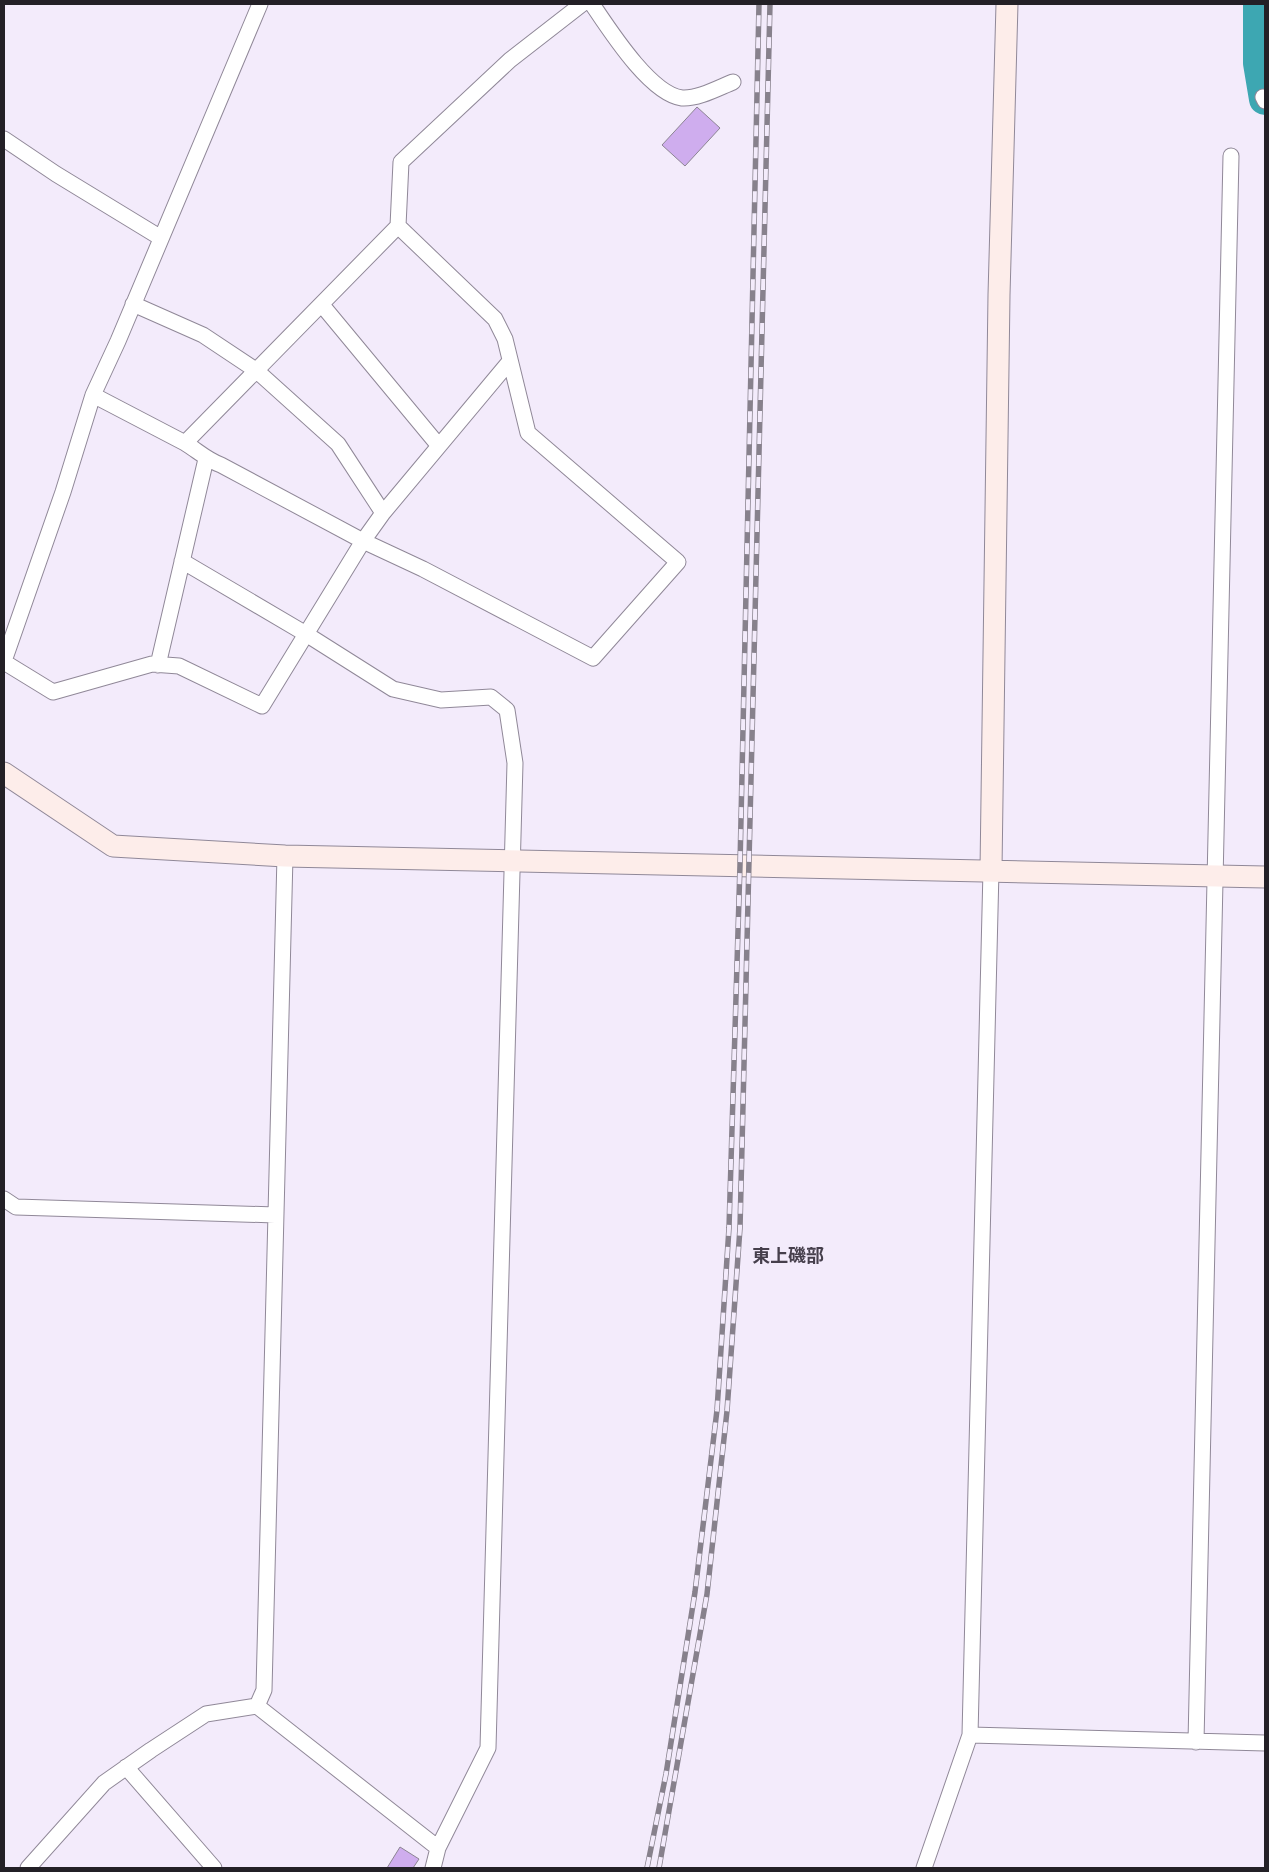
<svg xmlns="http://www.w3.org/2000/svg" width="1269" height="1872" font-family="'Work Sans','Noto Sans JP',sans-serif">
  <style>
    .lines { fill: none; stroke-linecap: round; stroke-linejoin: round }
    .river { stroke: #3da7b2; stroke-width: 32 }
    .building { fill: #cfadee; stroke: #8c8493 }
    .street-casing { stroke: #908898; stroke-width: 17 }
    .secondary-casing { stroke: #908898; stroke-width: 23 }
    .street { stroke: #fff; stroke-width: 15 }
    .secondary { stroke: #fdedea; stroke-width: 21 }
    .rail-casing { stroke: #87818c; stroke-width: 5.5 }
    .rail { stroke: #f3ebfb; stroke-width: 4; stroke-dasharray: 11; stroke-linecap: butt }
    .labels { text-anchor: middle; dominant-baseline: central; stroke-width: 4; stroke-linejoin: round; paint-order: stroke }
    .quarter-label { font-size: 18px; font-weight: bold; fill: #463f4c; stroke: #f3ebfb }
  </style>
  <rect width="100%" height="100%" fill="#f3ebfb"/>
  <g class="lines">
    <!-- river -->
    <path class="river" d="M1259,4V63L1265,99"/>
  </g>
  <!-- building -->
  <path class="building" d="M697,107L720,128L685,166L662,145Z
    M400,1847L419,1859L413,1868H387Z"/>
  <g class="lines">
    <!-- street casing -->
    <g class="street-casing">
      <path id="street" d="M592,4C609,29 650,94 682,98C698,99 718,88 733,82
        M1263,97L1265,101
        M4,139L56,174L161,238
        M398,226L401,162L510,60L582,4
        M322,305L439,446
        M93,395L185,443C198,451 207,460 221,465L363,541L423,569L593,658L678,562L528,433L505,339L495,319L398,226L185,443
        M383,513L510,361
        M182,561L306,634L393,689L441,700L491,697L507,710L515,763L488,1748L438,1848L433,1868
        M4,661L63,492L93,395L118,341L260,4
        M4,662L53,692L152,664L179,666L262,706L363,541L383,513L338,444L257,371L203,335L133,304
        M158,665L206,459
        M4,1199L16,1207L275,1215
        M257,1706L264,1690L285,856
        M970,1735L1265,1743
        M1196,1742L1231,156
        M126,1767L214,1868
        M28,1868L104,1783L151,1750L206,1714L257,1706L438,1848
        M924,1868L970,1735L991,870"/>
    </g>
    <!-- secondary casing -->
    <g class="secondary-casing">
      <path id="secondary" d="M4,773L113,846L285,856L1265,877
        M991,870L999,295L1007,4"/>
    </g>
    <!-- street -->
    <use href="#street" class="street"/>
    <!-- secondary -->
    <use href="#secondary" class="secondary"/>
    <!-- rail casing -->
    <g class="rail-casing">
      <path id="rail" d="M647,1868L666,1774L695,1592L717,1410L729,1228L740,865L759,4
        M659,1868L707,1594L727,1411L740,1228L770,4"/>
    </g>
    <!-- rail -->
    <use href="#rail" class="rail"/>
  </g>
  <g class="labels">
    <!-- quarter labels -->
    <g class="quarter-label">
      <text x="788" y="1255">東上磯部</text>
    </g>
  </g>
  <!-- border -->
  <rect width="1269" height="1872" fill="none" stroke="#232026" stroke-width="10"/>
</svg>
